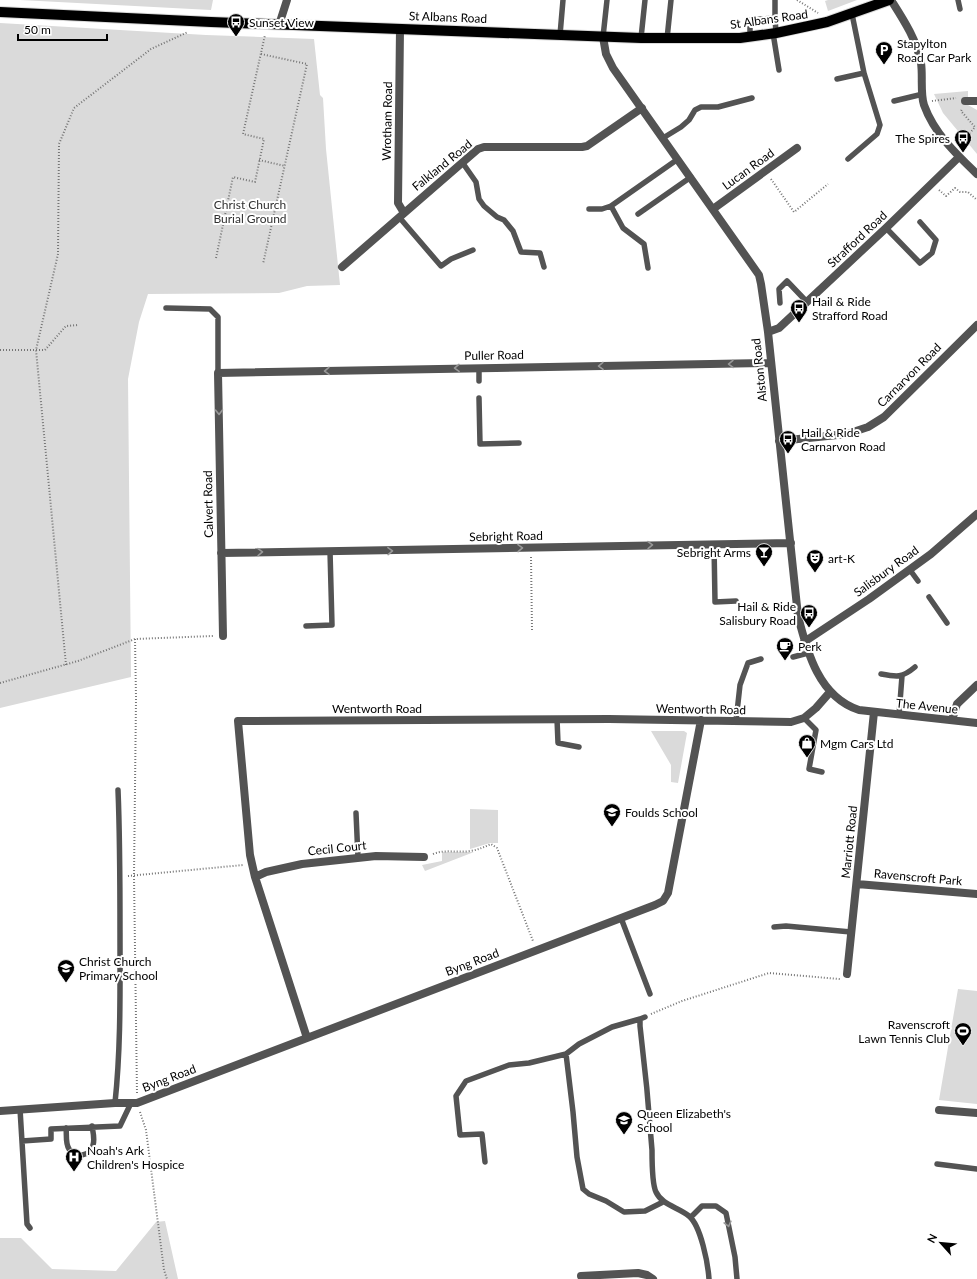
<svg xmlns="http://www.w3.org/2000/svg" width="977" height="1279" font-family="Lato,sans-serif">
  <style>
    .green { fill: #dadada }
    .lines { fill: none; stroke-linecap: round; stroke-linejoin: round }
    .primary-casing { stroke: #dbdbdb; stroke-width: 12 }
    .path { stroke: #757575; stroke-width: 2; stroke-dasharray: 1 2; stroke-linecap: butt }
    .lane { stroke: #535353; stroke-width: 5.5 }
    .street { stroke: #535353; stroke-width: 8 }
    .primary { stroke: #000; stroke-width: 10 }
    .oneway { stroke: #989898 }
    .labels { text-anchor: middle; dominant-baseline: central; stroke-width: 4; stroke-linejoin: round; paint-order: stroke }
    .street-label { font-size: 12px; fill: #000; stroke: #fff }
    .poi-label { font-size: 12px; fill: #000; stroke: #fff; text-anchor: start }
    .park-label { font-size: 12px; fill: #313131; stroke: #fff }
  </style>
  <rect width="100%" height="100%" fill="#fff"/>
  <!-- green -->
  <path class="green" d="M20,0H213L211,10Z
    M828,0H857L828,11L825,1Z
    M0,23L206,35L314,39L320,95L323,98L326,149L340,285L307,286L279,293L148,294L139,322L128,379L131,677L0,708Z
    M968,91V105L977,110V154L943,113L934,94Z
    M651,731H684L687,733L678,783L671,782V765Z
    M470,809L498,810V843H490L470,849Z
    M442,852H474L425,871L422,865L442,861Z
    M958,989L977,991V1104L939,1100Z
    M165,1221L178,1279H0V1238H21L52,1269L116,1271L156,1222Z"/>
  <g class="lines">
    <!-- primary casing -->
    <g class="primary-casing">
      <path id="primary" d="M0,12L211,22L641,38H740L776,33L827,22L889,0"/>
    </g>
    <!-- path -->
    <path class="path" d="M797,0L818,13
      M261,54L307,64L263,264
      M932,101L956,98
      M960,145L975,127L961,111L962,109
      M259,160L285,166
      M771,179L794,212L828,184
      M939,190L946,196L955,188L960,192H968L977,200
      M216,258L233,177L255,182L264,139L243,134L265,35
      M0,350H45L66,326L78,325
      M531,557L532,630
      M135,639L136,698L134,876L137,1094
      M66,665L36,350L58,254L59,144L74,108L151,49L188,32
      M0,683L78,661L135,639L213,636
      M433,854C445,849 457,853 470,851C478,850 484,847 491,844L497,848L533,941
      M128,876L243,865
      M651,1014L682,1001L769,973L840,979
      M140,1112L146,1130L164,1270L167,1279"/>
    <!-- lane -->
    <path class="lane" d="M775,0V18L776,33
      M958,0L960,9
      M773,33L779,70
      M560,35L563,0
      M603,37L607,0
      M750,37V20L775,18
      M641,38L645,0
      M667,39L671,0
      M837,79L864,73
      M894,101L923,94
      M663,138L681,127L689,120L695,110L701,107H718L752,98
      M848,159L877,134L880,125L864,73L852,14
      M462,162L476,182L479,199L484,206L497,217L504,220L513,231L521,252L540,253L544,267
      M611,206L623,228L644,244L648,268
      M589,209H602L611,206L678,159
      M638,214L691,177
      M399,217L441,266L451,259L473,250
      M886,228L920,263L932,253L936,240L920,222
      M780,303L779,289L787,281L807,302
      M166,308L210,309L218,317V373
      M479,368V381
      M479,398L480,444L519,443
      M714,544L715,602L736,601
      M910,570L918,581
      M929,597L947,623
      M306,626L332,625L330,551
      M793,657L808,653
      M881,674C897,677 902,678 915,667
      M899,715L902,676
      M804,718L816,730L809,769L822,772
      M557,719L558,743L579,747
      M736,721L740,685L748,663L761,659
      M356,813L358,858
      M621,918L650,994
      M774,927L786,926L851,932
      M645,1017L640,1019V1026C645,1067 649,1108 652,1150C652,1159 652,1184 656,1192C662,1205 678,1207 689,1216C701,1226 708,1264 709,1279
      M566,1054L573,1112L577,1157L583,1189L589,1194L606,1201L624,1212L645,1211L663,1202
      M115,1103C121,1046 120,990 120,933C120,885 120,838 118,790
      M20,1109L27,1224L30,1228
      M66,1128C67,1134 65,1143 69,1149C75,1159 91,1156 93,1145C95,1139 93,1132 92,1126
      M22,1141L51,1139V1129L120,1126L131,1103
      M485,1162L482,1134L460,1135L456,1096L466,1081L509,1065L529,1063L566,1054L579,1044L612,1027L640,1019
      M937,1164L977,1169
      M691,1217L702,1206H716L726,1213L735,1257L737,1279"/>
    <!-- street -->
    <path class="street" d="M891,0C903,19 917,40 921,63C923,75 920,93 924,105C934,133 956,154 977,174
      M279,25L287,0
      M400,29L398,203L404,213
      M603,37L606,54L613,68L759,275L761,284L768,332L798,616C807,652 819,697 859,710L977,723
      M965,101H977
      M713,209L797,148
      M342,267L478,149L484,147H582L587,146L642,108
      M768,332L779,328L886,228L959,157
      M779,441L847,434L868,427L884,417L977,325
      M221,553L791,543
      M223,636L218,373L770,363
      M804,642L869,599L931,554L977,514
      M952,720L957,704L977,685
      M255,877L266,872L302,864L376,856L424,857
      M857,884L977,894
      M847,974L874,712
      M307,1038L255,877L250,855L238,721L609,719L791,722L804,718L816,708L830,692
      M939,1110L977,1113
      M0,1111L115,1103H137L655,905L663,901L668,893L701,720
      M581,1276L638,1273L647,1275L653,1279"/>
    <!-- primary -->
    <use href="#primary" class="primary"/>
  </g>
  <!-- one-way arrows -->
  <defs><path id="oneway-chevron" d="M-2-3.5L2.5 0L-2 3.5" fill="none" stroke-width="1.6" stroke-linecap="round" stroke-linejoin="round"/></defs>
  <g class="oneway">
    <use href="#oneway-chevron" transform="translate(731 364) rotate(179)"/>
    <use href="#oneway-chevron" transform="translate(601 366) rotate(179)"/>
    <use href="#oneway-chevron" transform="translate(457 368) rotate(179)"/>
    <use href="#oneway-chevron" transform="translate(327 371) rotate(179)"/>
    <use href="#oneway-chevron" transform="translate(219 412) rotate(89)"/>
    <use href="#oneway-chevron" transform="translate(650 545) rotate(-1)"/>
    <use href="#oneway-chevron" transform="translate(520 548) rotate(-1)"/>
    <use href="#oneway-chevron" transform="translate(390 551) rotate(-1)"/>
    <use href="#oneway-chevron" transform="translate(260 552) rotate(-1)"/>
    <use href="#oneway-chevron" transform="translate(728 1224) rotate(76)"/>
  </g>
  <!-- icons -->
  <defs>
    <g id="bus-pin" transform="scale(0.9)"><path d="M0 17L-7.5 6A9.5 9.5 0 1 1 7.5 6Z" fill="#000" stroke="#fff"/><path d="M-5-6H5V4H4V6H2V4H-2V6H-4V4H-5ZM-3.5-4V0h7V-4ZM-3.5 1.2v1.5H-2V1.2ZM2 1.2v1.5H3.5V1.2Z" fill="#fff"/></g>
    <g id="parking-pin" transform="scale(0.9)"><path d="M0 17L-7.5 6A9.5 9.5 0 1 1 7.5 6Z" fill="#000" stroke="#fff"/><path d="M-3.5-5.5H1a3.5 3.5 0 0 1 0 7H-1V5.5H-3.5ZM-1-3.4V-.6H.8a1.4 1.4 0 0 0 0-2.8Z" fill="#fff"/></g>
    <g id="bar-pin" transform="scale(0.9)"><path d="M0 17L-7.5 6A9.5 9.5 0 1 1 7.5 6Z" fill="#000" stroke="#fff"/><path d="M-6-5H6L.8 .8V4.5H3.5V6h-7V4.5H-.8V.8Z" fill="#fff"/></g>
    <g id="theatre-pin" transform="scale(0.9)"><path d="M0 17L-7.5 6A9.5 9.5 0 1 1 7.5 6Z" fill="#000" stroke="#fff"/><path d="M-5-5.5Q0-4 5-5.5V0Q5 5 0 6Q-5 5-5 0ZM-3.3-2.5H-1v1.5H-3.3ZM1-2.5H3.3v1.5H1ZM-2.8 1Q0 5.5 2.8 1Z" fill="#fff"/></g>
    <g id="cafe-pin" transform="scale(0.9)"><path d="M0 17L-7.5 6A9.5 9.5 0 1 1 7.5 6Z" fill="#000" stroke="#fff"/><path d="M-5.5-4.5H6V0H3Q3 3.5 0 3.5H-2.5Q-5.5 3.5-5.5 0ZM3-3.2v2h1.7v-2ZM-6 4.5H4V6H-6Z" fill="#fff"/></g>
    <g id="shop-pin" transform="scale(0.9)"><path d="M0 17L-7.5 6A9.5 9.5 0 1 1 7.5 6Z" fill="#000" stroke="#fff"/><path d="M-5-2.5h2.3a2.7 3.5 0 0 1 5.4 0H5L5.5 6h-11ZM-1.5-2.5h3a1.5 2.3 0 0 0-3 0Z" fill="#fff"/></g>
    <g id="school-pin" transform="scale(0.9)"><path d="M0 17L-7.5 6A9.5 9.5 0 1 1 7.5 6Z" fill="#000" stroke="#fff"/><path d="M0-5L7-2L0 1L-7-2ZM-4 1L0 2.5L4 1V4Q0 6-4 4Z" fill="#fff"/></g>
    <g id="stadium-pin" transform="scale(0.9)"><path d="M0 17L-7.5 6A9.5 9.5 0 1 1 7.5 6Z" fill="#000" stroke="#fff"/><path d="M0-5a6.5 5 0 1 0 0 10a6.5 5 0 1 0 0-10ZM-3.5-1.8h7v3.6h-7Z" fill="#fff"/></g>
    <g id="hospital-pin" transform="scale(0.9)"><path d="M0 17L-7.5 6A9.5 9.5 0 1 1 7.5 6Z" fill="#000" stroke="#fff"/><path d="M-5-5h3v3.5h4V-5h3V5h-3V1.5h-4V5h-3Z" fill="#fff"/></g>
  </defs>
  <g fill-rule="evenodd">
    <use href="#bus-pin" x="236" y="22"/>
    <use href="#parking-pin" x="884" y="50"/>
    <use href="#bus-pin" x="963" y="138"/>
    <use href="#bus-pin" x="799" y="308"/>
    <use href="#bus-pin" x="788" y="439"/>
    <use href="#bar-pin" x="764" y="552"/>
    <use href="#theatre-pin" x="815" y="558"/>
    <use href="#bus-pin" x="809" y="613"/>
    <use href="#cafe-pin" x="785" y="646"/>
    <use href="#shop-pin" x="807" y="743"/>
    <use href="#school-pin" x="612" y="812"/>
    <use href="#school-pin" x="66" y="968"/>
    <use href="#stadium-pin" x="963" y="1031"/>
    <use href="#school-pin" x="624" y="1120"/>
    <use href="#hospital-pin" x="74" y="1157"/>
  </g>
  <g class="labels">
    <!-- street labels -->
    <g class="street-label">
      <text transform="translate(448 17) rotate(2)">St Albans Road</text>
      <text transform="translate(769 19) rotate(-8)">St Albans Road</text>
      <text transform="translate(387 121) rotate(-89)">Wrotham Road</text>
      <text transform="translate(442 165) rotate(-39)">Falkland Road</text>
      <text transform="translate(748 169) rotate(-36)">Lucan Road</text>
      <text transform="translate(857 239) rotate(-43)">Strafford Road</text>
      <text transform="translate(494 355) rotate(-1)">Puller Road</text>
      <text transform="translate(759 370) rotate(-96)">Alston Road</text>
      <text transform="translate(909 375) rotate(-45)">Carnarvon Road</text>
      <text transform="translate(208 504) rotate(-91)">Calvert Road</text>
      <text transform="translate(506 536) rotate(-1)">Sebright Road</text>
      <text transform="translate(886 571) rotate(-36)">Salisbury Road</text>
      <text transform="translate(927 706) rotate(6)">The Avenue</text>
      <text x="377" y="708">Wentworth Road</text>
      <text transform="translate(701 709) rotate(1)">Wentworth Road</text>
      <text transform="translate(849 842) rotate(-84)">Marriott Road</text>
      <text transform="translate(337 848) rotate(-6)">Cecil Court</text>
      <text transform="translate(918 877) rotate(5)">Ravenscroft Park</text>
      <text transform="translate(472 962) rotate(-21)">Byng Road</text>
      <text transform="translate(169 1078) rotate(-21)">Byng Road</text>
    </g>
    <!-- poi labels -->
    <g class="poi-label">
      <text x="249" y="22">Sunset View</text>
      <text x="897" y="43">Stapylton<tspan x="897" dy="14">Road Car Park</tspan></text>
      <text x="950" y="138" text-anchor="end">The Spires</text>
      <text x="812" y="301">Hail &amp; Ride<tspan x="812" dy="14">Strafford Road</tspan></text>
      <text x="801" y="432">Hail &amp; Ride<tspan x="801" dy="14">Carnarvon Road</tspan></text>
      <text x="751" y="552" text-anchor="end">Sebright Arms</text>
      <text x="828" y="558">art-K</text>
      <text x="796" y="606" text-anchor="end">Hail &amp; Ride<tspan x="796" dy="14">Salisbury Road</tspan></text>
      <text x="798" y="646">Perk</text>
      <text x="820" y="743">Mgm Cars Ltd</text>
      <text x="625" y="812">Foulds School</text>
      <text x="79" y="961">Christ Church<tspan x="79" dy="14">Primary School</tspan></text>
      <text x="950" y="1024" text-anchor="end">Ravenscroft<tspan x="950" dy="14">Lawn Tennis Club</tspan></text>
      <text x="637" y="1113">Queen Elizabeth's<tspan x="637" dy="14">School</tspan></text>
      <text x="87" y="1150">Noah's Ark<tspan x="87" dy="14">Children's Hospice</tspan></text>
    </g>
    <!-- park labels -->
    <g class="park-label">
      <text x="250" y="204">Christ Church<tspan x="250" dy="14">Burial Ground</tspan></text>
    </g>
  </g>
  <!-- north arrow -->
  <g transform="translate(941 1243) rotate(297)" stroke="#ffffff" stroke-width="3" paint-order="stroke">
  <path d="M0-3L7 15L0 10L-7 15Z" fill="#000000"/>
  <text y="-6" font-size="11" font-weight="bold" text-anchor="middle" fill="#000000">N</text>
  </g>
  <!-- scale -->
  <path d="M18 34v6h89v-6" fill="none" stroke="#000000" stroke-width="2"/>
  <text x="24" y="34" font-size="12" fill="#000000" stroke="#ffffff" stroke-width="3" paint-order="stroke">50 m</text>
</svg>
